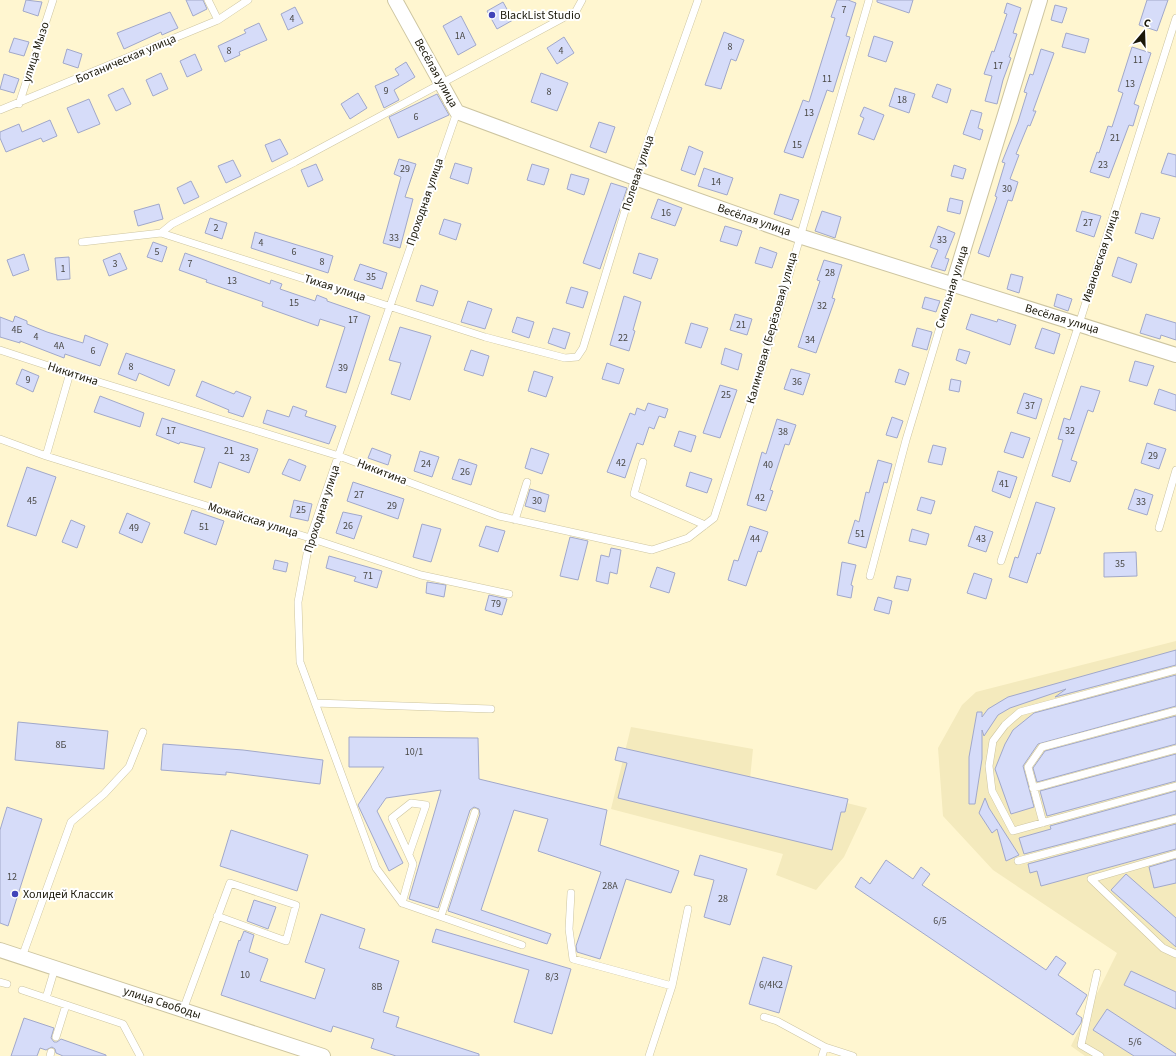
<svg xmlns="http://www.w3.org/2000/svg" width="1176" height="1056" font-family="'Source Sans 3',sans-serif">
  <style>
    .built { fill: #f4eabd }
    .building { fill: #d6dcf9; stroke: #a1a8ca }
    .lines { fill: none; stroke-linecap: round; stroke-linejoin: round }
    .service-casing { stroke: #cdc5a1; stroke-width: 8 }
    .minor-casing { stroke: #cdc5a1; stroke-width: 16 }
    .service { stroke: #fff; stroke-width: 7 }
    .minor { stroke: #fff; stroke-width: 14 }
    .poi-dot { fill: #4144b9; stroke: #fff; stroke-width: 1.5 }
    .labels { text-anchor: middle; dominant-baseline: central; stroke-width: 4; stroke-linejoin: round; paint-order: stroke }
    .number-label { font-size: 10px; fill: #494845 }
    .poi-label { font-size: 12px; fill: #1a1709; stroke: #fff; text-anchor: start }
    .street-label { font-size: 12px; fill: #1a1709; stroke: #fff }
  </style>
  <rect width="100%" height="100%" fill="#fff6d0"/>
  <!-- built -->
  <path class="built" d="M1176,641V1056H1085L1071,1046L1117,953L993,870L943,816L938,748L962,705L976,692Z
    M631,727L753,749L750,779L867,808L844,857L816,890L776,875L783,854L611,809Z"/>
  <!-- building -->
  <path class="building" d="M26,0L42,2L38,16L23,11Z
    M186,0H203L207,9L193,16Z
    M837,0H848L856,3L846,36L850,37L833,92L827,90L803,158L784,152L803,100L809,102L835,18L831,17Z
    M877,0H913L909,13L877,2Z
    M1147,0H1168L1157,31L1139,25Z
    M503,2L513,20L497,29L487,11Z
    M1007,3L1021,8L1013,33L1017,34L1009,57L1011,58L1003,80L997,104L985,101L992,76L984,74L992,51L994,52L1007,14L1004,13Z
    M1055,5L1067,8L1062,23L1051,20Z
    M295,7L303,23L288,30L281,14Z
    M170,12L178,28L162,35L161,32L124,49L117,33Z
    M461,16L476,45L458,55L443,26Z
    M259,23L267,40L239,52L240,55L225,62L218,46L246,33L244,30Z
    M724,32L744,40L736,61L731,59L721,89L705,85Z
    M1066,33L1089,39L1085,53L1062,47Z
    M874,36L893,42L886,62L868,56Z
    M564,37L574,53L557,64L547,48Z
    M14,38L29,42L24,56L9,52Z
    M1132,47L1151,53L1134,104L1139,106L1133,126L1129,125L1109,178L1090,172L1097,152L1099,153L1108,126L1112,127L1123,93L1118,91Z
    M67,49L82,54L78,68L63,63Z
    M1041,49L1054,53L1033,111H1036L1030,126L1028,125L1016,154L1019,155L1010,179L1018,182L1012,201L1008,200L989,257L978,253L997,197L995,196L1005,163L1002,162L1018,122L1027,93L1024,92L1030,74L1033,75Z
    M195,54L202,70L187,77L180,61Z
    M406,62L415,77L394,90L399,100L384,108L375,86L399,75L395,69Z
    M161,73L168,89L153,96L146,80Z
    M541,73L568,83L557,111L531,102Z
    M4,74L19,79L14,93L0,89Z
    M937,84L951,89L947,103L932,97Z
    M123,88L131,104L116,111L108,95Z
    M895,88L915,94L909,113L889,106Z
    M358,93L367,108L350,119L341,104Z
    M437,94L449,115L398,138L389,117Z
    M89,99L100,124L78,133L67,108Z
    M864,107L884,115L874,140L858,134L864,118L860,116Z
    M971,110L982,113L978,128L983,130L980,140L963,134Z
    M50,120L57,136L43,142L41,138L6,152L0,138V132L19,124L22,132Z
    M599,122L615,127L606,153L590,147Z
    M280,139L288,154L272,162L265,145Z
    M689,146L703,152L695,175L681,170Z
    M1168,153L1176,155V177L1161,173Z
    M399,159L416,164L405,197L413,199L400,248L383,243L401,177L394,174Z
    M233,160L241,176L226,183L218,166Z
    M455,163L472,168L468,184L450,178Z
    M316,164L323,180L308,187L301,170Z
    M532,164L549,169L544,185L527,180Z
    M954,165L966,169L963,179L951,176Z
    M704,168L733,178L727,195L698,186Z
    M571,174L589,179L584,195L567,189Z
    M191,181L199,197L184,204L177,188Z
    M611,183L627,188L600,269L583,263Z
    M780,194L799,200L792,220L774,214Z
    M950,198L963,201L960,214L947,211Z
    M658,199L682,208L675,226L651,218Z
    M159,204L163,219L138,226L134,211Z
    M822,211L841,217L835,238L815,231Z
    M1082,211L1101,216L1094,237L1076,231Z
    M1141,213L1160,218L1153,239L1135,233Z
    M210,218L227,223L222,239L205,233Z
    M444,219L461,224L456,240L439,234Z
    M725,226L742,231L737,246L720,241Z
    M938,226L955,233L945,258L949,259L945,271L931,267L938,250L930,247Z
    M255,232L333,256L328,273L251,248Z
    M153,242L167,247L162,262L147,257Z
    M760,247L777,253L772,268L755,263Z
    M120,253L127,269L109,276L103,260Z
    M185,253L270,284L271,280L282,284L280,289L315,301L317,295L327,299V301L370,316L346,393L326,387L345,327L320,319L318,326L262,306L263,302L206,282L207,280L179,270Z
    M639,253L658,259L651,279L633,273Z
    M24,254L29,270L13,276L7,260Z
    M69,257L70,279L57,280L55,258Z
    M1118,257L1137,264L1131,283L1112,276Z
    M824,260L842,265L832,298L835,299L816,353L798,347L820,281L817,280Z
    M360,264L387,273L382,289L354,280Z
    M1011,274L1023,277L1019,293L1007,289Z
    M421,285L438,291L433,306L416,301Z
    M571,287L588,292L583,308L566,303Z
    M1057,294L1072,299L1068,311L1054,306Z
    M624,296L641,302L633,330L635,331L629,351L610,345Z
    M925,297L940,301L936,312L922,308Z
    M468,301L492,309L485,329L461,322Z
    M735,314L752,319L747,335L730,330Z
    M971,314L997,322L998,319L1016,325L1010,345L966,329Z
    M1146,314L1176,323V340L1161,335L1160,339L1140,333Z
    M15,316L27,321V324L47,332L83,343L85,335L108,344L100,366L65,354L64,358L20,341V343L0,337V317L13,322Z
    M517,317L534,322L529,338L512,332Z
    M691,323L708,328L701,348L685,343Z
    M400,327L431,336L410,400L391,394L401,363L389,360Z
    M553,328L570,333L565,349L548,343Z
    M917,328L932,332L927,350L912,346Z
    M1042,328L1060,334L1054,354L1035,348Z
    M725,348L742,354L738,370L721,364Z
    M959,349L970,352L966,364L956,360Z
    M471,350L489,356L483,376L464,370Z
    M126,353L175,370L169,386L139,373L136,381L118,374Z
    M1135,361L1154,366L1147,386L1129,381Z
    M607,363L624,369L619,384L602,379Z
    M22,369L39,376L33,392L16,384Z
    M791,369L810,374L803,395L784,389Z
    M899,369L909,373L905,385L895,382Z
    M534,371L553,377L546,397L528,391Z
    M951,379L961,381L959,392L949,390Z
    M202,381L234,394L236,391L251,397L243,417L228,412L229,410L196,396Z
    M720,385L737,390L720,438L703,433Z
    M1081,386L1100,391L1093,412L1088,410L1071,460L1077,462L1070,482L1052,476L1063,440L1058,439L1064,418L1070,420Z
    M1159,389L1176,395V411L1154,404Z
    M1024,393L1042,399L1036,419L1017,413Z
    M100,396L144,413L140,427L94,412Z
    M648,403L668,409L665,418L659,416L654,429L649,427L643,445L637,443L625,478L607,472L630,413L635,415L637,408L645,411Z
    M293,406L307,411L305,416L336,426L329,444L263,423L267,410L289,417Z
    M892,417L903,421L897,438L886,435Z
    M162,418L258,449L249,473L219,462L211,488L194,482L205,448L180,442L179,444L156,435Z
    M777,419L796,425L789,445L785,444L770,490L773,491L766,511L747,505L762,452L766,454Z
    M679,431L696,436L691,452L674,446Z
    M1011,432L1030,438L1023,458L1004,452Z
    M1147,443L1166,449L1159,469L1141,463Z
    M933,445L946,448L942,465L928,462Z
    M372,448L391,455L388,465L368,458Z
    M531,448L549,454L542,474L525,468Z
    M420,451L439,457L432,477L414,471Z
    M289,459L306,466L300,481L282,474Z
    M459,459L477,465L471,485L452,479Z
    M878,460L892,464L887,483L884,482L866,548L848,543L855,520L859,522L866,492L869,493Z
    M27,467L56,477L36,536L7,526Z
    M998,471L1017,477L1010,498L992,491Z
    M690,472L712,479L707,493L686,486Z
    M353,482L404,499L398,519L347,501Z
    M530,489L549,495L545,512L525,506Z
    M1135,489L1153,495L1147,515L1128,509Z
    M921,497L935,501L931,514L917,510Z
    M294,500L312,504L308,521L290,517Z
    M1036,502L1055,508L1040,554L1037,553L1027,583L1009,577L1015,557L1018,558Z
    M192,510L224,521L216,545L184,533Z
    M343,512L362,516L354,539L336,533Z
    M127,513L150,523L142,543L119,533Z
    M71,520L85,526L77,548L62,542Z
    M422,524L441,529L431,562L413,557Z
    M486,526L505,531L498,552L479,546Z
    M750,526L768,532L761,552L758,551L746,586L728,580L734,560L738,561Z
    M975,526L993,532L986,552L968,546Z
    M912,529L929,534L926,545L909,541Z
    M570,537L588,541L578,580L560,576Z
    M611,548L621,550L617,574L610,572L608,584L596,581L601,555L609,557Z
    M1136,552L1137,576L1104,577V553Z
    M329,556L382,571L377,588L354,581L356,577L326,568Z
    M275,560L288,563L286,572L273,569Z
    M842,562L856,565L851,585L853,586L851,598L837,595Z
    M657,567L675,573L669,593L650,587Z
    M974,573L992,579L986,599L967,593Z
    M897,576L911,579L908,591L894,588Z
    M427,582L446,585L444,597L426,593Z
    M489,595L507,599L502,615L485,610Z
    M878,597L892,601L889,614L874,610Z
    M1176,650V665L1055,697L1066,689L1010,708L998,715L984,736L982,730V759L975,804H969V757L977,712H982V717L988,709L1008,697Z
    M1176,675V706L1038,744L1023,766L1034,807L1011,814L995,769L1005,744L1013,730L1034,713Z
    M1176,716V744L1037,782L1033,768L1045,751Z
    M18,722L108,731L104,769L15,760Z
    M349,737L478,738L479,779L607,810L600,845L679,871L671,893L626,879L600,959L577,952L576,946L601,872L538,851L548,819L514,810L481,910L551,934L547,944L448,911L480,814L479,809L474,807L470,810L438,908L409,899L441,790L386,798L377,811L403,863L389,871L358,805L384,767H349Z
    M163,744L243,750L323,760L320,784L226,772V775L161,770Z
    M618,747L848,799L845,812H841L832,850L618,798L627,763L615,760Z
    M1176,754V781L1047,816L1040,791Z
    M1176,791V814L1024,854L1019,838L1051,829L1050,826Z
    M985,798L989,808L1019,855L1006,861L997,829L992,833L979,813Z
    M7,807L42,819L8,926L0,923V830Z
    M1176,824V849L1041,886L1037,871L1030,873L1028,864Z
    M231,830L308,855L297,891L220,866Z
    M700,855L747,869L730,925L704,917L714,880L694,875Z
    M1176,859V883L1154,888L1149,867Z
    M886,860L913,879L921,867L930,874L922,885L1046,970L1056,956L1066,963L1058,975L1087,995L1076,1014L1082,1018L1081,1023L1073,1035L855,887L861,877L870,884Z
    M1126,874L1176,918V947L1111,890Z
    M254,900L276,907L268,929L247,921Z
    M321,914L365,929L359,948L399,961L383,1012L399,1017L396,1027L479,1054V1056H396L371,1048L374,1039L333,1026L331,1032L221,995L239,940L240,941L244,931L254,935L249,952L268,959L260,981L315,999L325,969L305,962Z
    M436,929L571,969L552,1034L514,1022L529,970L432,942Z
    M763,957L792,966L779,1013L749,1004Z
    M1131,971L1176,992V1009L1124,985Z
    M1107,1009L1176,1054V1056H1134L1093,1030Z
    M24,1018L54,1028L51,1038L54,1042H57L61,1039L106,1055V1056H63L56,1053L55,1049L52,1047L46,1050L40,1048L37,1056H11Z"/>
  <g class="lines">
    <!-- service casing -->
    <g class="service-casing">
      <path id="service" d="M208,0L218,20
        M19,104L53,0
        M0,110L218,20L248,0
        M161,233L172,224L295,162L576,11L582,0
        M82,242L161,233L485,337L565,358L577,357L583,348L635,178L698,0
        M0,350L70,373L339,456L499,516L652,550L688,538L714,518L762,368L869,0
        M0,439L46,456L310,538L421,575L509,594
        M46,456L70,373
        M643,462L634,494L705,525
        M515,520L527,482
        M1159,528L1176,470
        M1001,561L1079,324L1176,18
        M870,576L906,440L953,284
        M1176,670L1020,712L1005,725L993,741L989,766L992,791L1013,831L1176,786
        M315,703L491,709
        M1033,788L1176,749
        M1043,823L1028,767L1042,747L1176,711
        M1176,854L1091,879L1163,948L1176,954
        M1018,861L1176,819
        M571,893L569,929L573,959L672,986
        M402,903L376,868L300,662L298,602L310,538L457,112
        M402,903L413,864L392,818L411,803L426,805L409,854
        M402,903L522,945
        M441,916L475,812
        M22,957L71,822L104,794L129,767L143,732
        M1097,973L1081,1045L1100,1056
        M0,982L7,984
        M22,990L123,1024L140,1056
        M46,998L55,968
        M183,1010L230,883L296,905L286,941L217,916
        M764,1017L777,1021L825,1047
        M56,1037L66,1005
        M50,1056L51,1052
        M649,1056L672,986L688,909
        M822,1056L825,1047L853,1056"/>
    </g>
    <!-- minor casing -->
    <g class="minor-casing">
      <path id="minor" d="M395,0L457,112L635,178L799,236L1176,355
        M953,284L1040,0
        M0,950L323,1056"/>
    </g>
    <!-- service -->
    <use href="#service" class="service"/>
    <!-- minor -->
    <use href="#minor" class="minor"/>
  </g>
  <!-- markers -->
  <g class="poi-dot">
    <circle cx="492" cy="15" r="4"/>
    <circle cx="15" cy="894" r="4"/>
  </g>
  <g class="labels">
    <!-- number labels -->
    <g class="number-label">
      <text x="844" y="10">7</text>
      <text x="292" y="19">4</text>
      <text x="460" y="36">1А</text>
      <text x="730" y="47">8</text>
      <text x="229" y="51">8</text>
      <text x="561" y="51">4</text>
      <text x="1138" y="60">11</text>
      <text x="998" y="66">17</text>
      <text x="827" y="79">11</text>
      <text x="1130" y="84">13</text>
      <text x="386" y="91">9</text>
      <text x="549" y="92">8</text>
      <text x="902" y="100">18</text>
      <text x="809" y="113">13</text>
      <text x="416" y="117">6</text>
      <text x="1115" y="138">21</text>
      <text x="797" y="145">15</text>
      <text x="1103" y="165">23</text>
      <text x="405" y="169">29</text>
      <text x="716" y="182">14</text>
      <text x="1007" y="189">30</text>
      <text x="666" y="213">16</text>
      <text x="1088" y="223">27</text>
      <text x="216" y="228">2</text>
      <text x="394" y="238">33</text>
      <text x="942" y="240">33</text>
      <text x="261" y="243">4</text>
      <text x="157" y="252">5</text>
      <text x="294" y="252">6</text>
      <text x="322" y="262">8</text>
      <text x="115" y="264">3</text>
      <text x="190" y="264">7</text>
      <text x="63" y="269">1</text>
      <text x="830" y="273">28</text>
      <text x="371" y="277">35</text>
      <text x="232" y="281">13</text>
      <text x="294" y="303">15</text>
      <text x="822" y="306">32</text>
      <text x="353" y="320">17</text>
      <text x="741" y="325">21</text>
      <text x="17" y="330">4Б</text>
      <text x="36" y="337">4</text>
      <text x="623" y="338">22</text>
      <text x="810" y="340">34</text>
      <text x="59" y="346">4А</text>
      <text x="93" y="351">6</text>
      <text x="131" y="367">8</text>
      <text x="343" y="368">39</text>
      <text x="28" y="380">9</text>
      <text x="797" y="382">36</text>
      <text x="726" y="395">25</text>
      <text x="1030" y="406">37</text>
      <text x="171" y="431">17</text>
      <text x="1070" y="431">32</text>
      <text x="783" y="432">38</text>
      <text x="229" y="451">21</text>
      <text x="1153" y="456">29</text>
      <text x="245" y="458">23</text>
      <text x="621" y="463">42</text>
      <text x="426" y="464">24</text>
      <text x="768" y="465">40</text>
      <text x="465" y="472">26</text>
      <text x="1004" y="484">41</text>
      <text x="359" y="495">27</text>
      <text x="760" y="498">42</text>
      <text x="32" y="501">45</text>
      <text x="537" y="501">30</text>
      <text x="1141" y="502">33</text>
      <text x="392" y="506">29</text>
      <text x="301" y="510">25</text>
      <text x="348" y="526">26</text>
      <text x="204" y="527">51</text>
      <text x="134" y="528">49</text>
      <text x="860" y="534">51</text>
      <text x="755" y="539">44</text>
      <text x="981" y="539">43</text>
      <text x="1120" y="564">35</text>
      <text x="368" y="576">71</text>
      <text x="496" y="604">79</text>
      <text x="61" y="745">8Б</text>
      <text x="414" y="752">10/1</text>
      <text x="12" y="877">12</text>
      <text x="610" y="886">28А</text>
      <text x="723" y="899">28</text>
      <text x="940" y="921">6/5</text>
      <text x="245" y="975">10</text>
      <text x="552" y="977">8/3</text>
      <text x="771" y="985">6/4К2</text>
      <text x="377" y="987">8В</text>
      <text x="1135" y="1042">5/6</text>
    </g>
    <!-- poi labels -->
    <g class="poi-label">
      <text x="500" y="15">BlackList Studio</text>
      <text x="23" y="894">Холидей Классик</text>
    </g>
    <!-- street labels -->
    <g class="street-label">
      <text transform="translate(36 52) rotate(-72)">улица Мызо</text>
      <text transform="translate(126 59) rotate(-23)">Ботаническая улица</text>
      <text transform="translate(436 73) rotate(61)">Весёлая улица</text>
      <text transform="translate(638 173) rotate(-72)">Полевая улица</text>
      <text transform="translate(425 202) rotate(-71)">Проходная улица</text>
      <text transform="translate(754 220) rotate(19)">Весёлая улица</text>
      <text transform="translate(1101 256) rotate(-72)">Ивановская улица</text>
      <text transform="translate(952 287) rotate(-73)">Смольная улица</text>
      <text transform="translate(335 288) rotate(18)">Тихая улица</text>
      <text transform="translate(1062 319) rotate(17)">Весёлая улица</text>
      <text transform="translate(772 328) rotate(-74)">Калиновая (Берёзовая) улица</text>
      <text transform="translate(73 374) rotate(18)">Никитина</text>
      <text transform="translate(382 472) rotate(21)">Никитина</text>
      <text transform="translate(322 509) rotate(-72)">Проходная улица</text>
      <text transform="translate(253 520) rotate(17)">Можайская улица</text>
      <text transform="translate(162 1003) rotate(18)">улица Свободы</text>
    </g>
  </g>
  <!-- north arrow -->
  <g transform="translate(1144 32) rotate(19)" stroke="#ffffff" stroke-width="3" paint-order="stroke">
  <path d="M0-3L7 15L0 10L-7 15Z" fill="#1a1709"/>
  <text y="-6" font-size="11" font-weight="bold" text-anchor="middle" fill="#1a1709">С</text>
  </g>
</svg>
